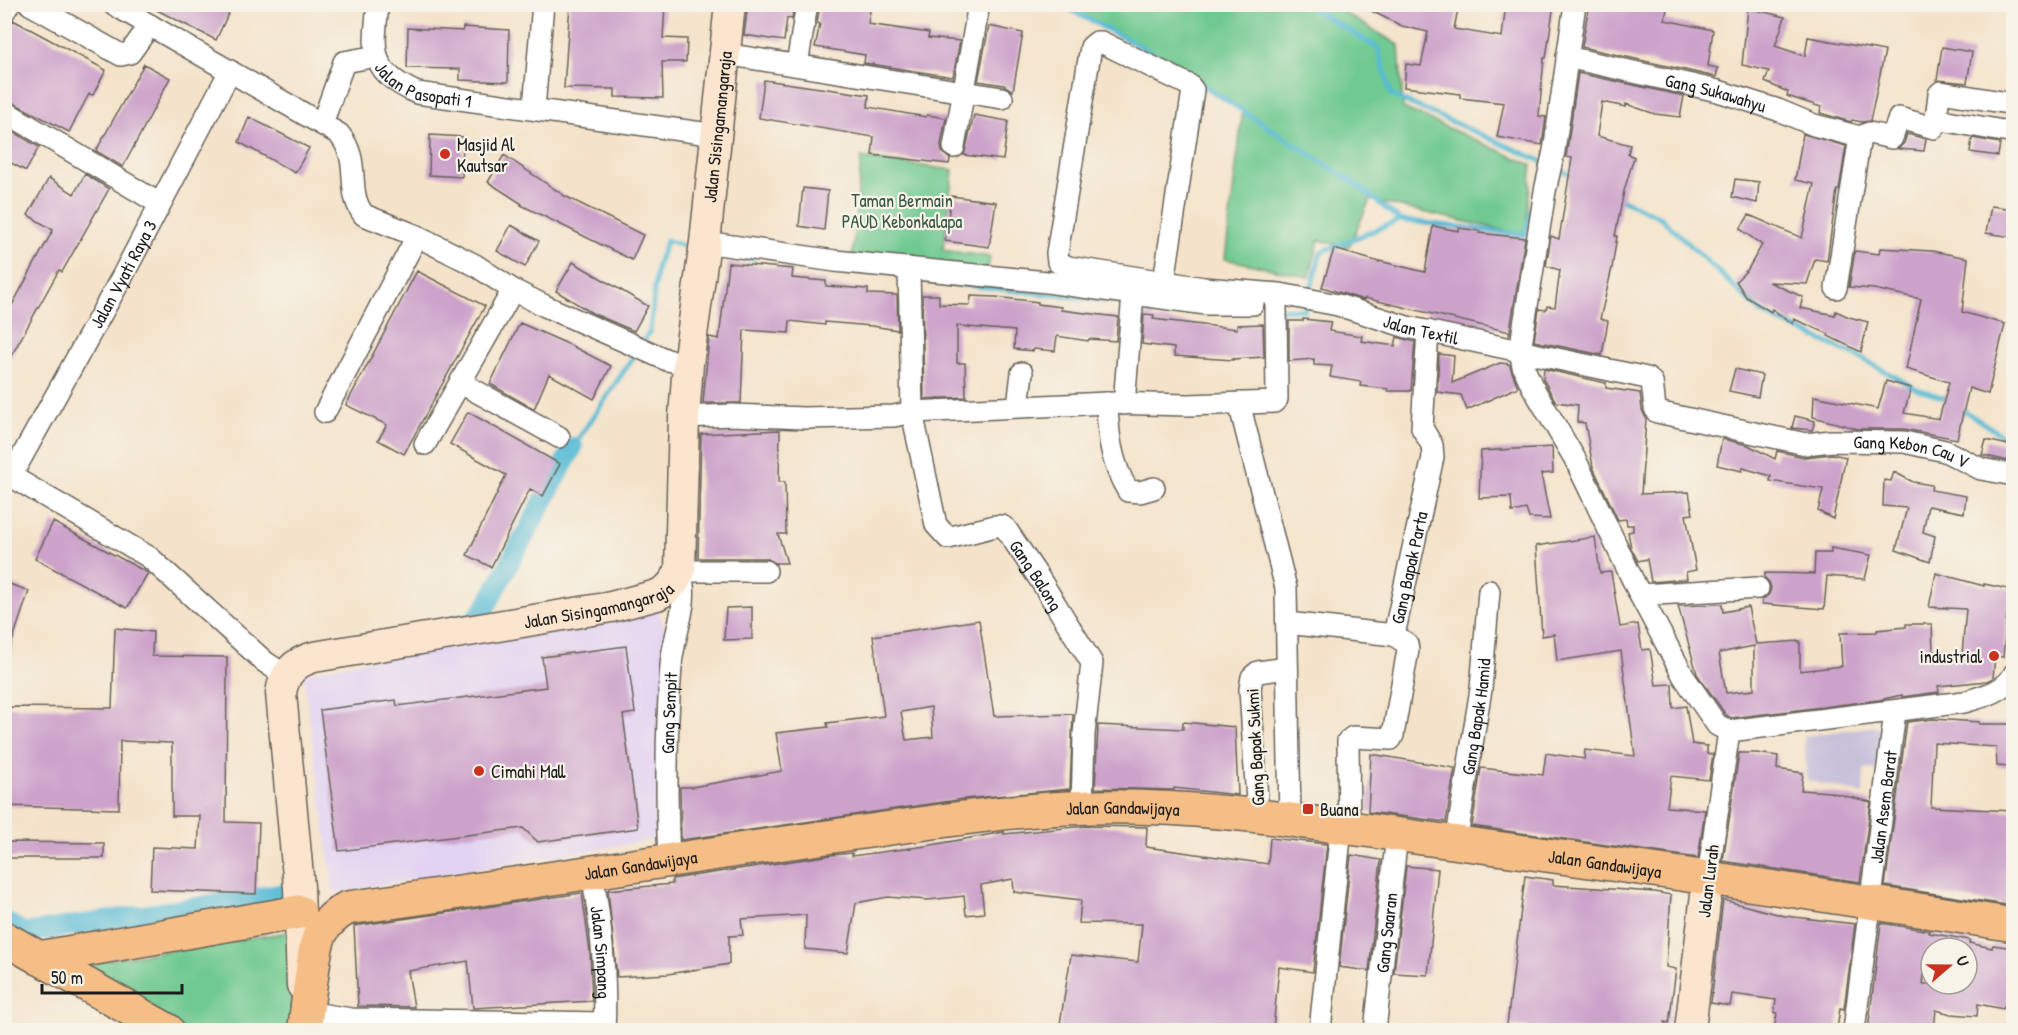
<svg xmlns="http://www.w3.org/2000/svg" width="2018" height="1035" font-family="'Patrick Hand',sans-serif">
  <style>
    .built { fill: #e3d3f2 }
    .industrial { fill: #c6c0da }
    .green { fill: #70c990; stroke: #467256; stroke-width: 1.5 }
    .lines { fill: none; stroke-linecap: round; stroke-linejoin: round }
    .stream { stroke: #57bbd6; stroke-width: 5 }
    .canal { stroke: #57bbd6; stroke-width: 20 }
    .building { fill: #cca2ca; fill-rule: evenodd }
    .minor-casing { stroke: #686259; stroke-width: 24 }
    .secondary-casing { stroke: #686259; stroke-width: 33 }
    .primary-casing { stroke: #686259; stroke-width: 36 }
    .minor { stroke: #fff; stroke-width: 21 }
    .secondary { stroke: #fbe5cf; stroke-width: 30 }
    .primary { stroke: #f6be87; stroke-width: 33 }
    .poi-dot { fill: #c8321e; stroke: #f7f3e8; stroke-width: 2 }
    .labels { text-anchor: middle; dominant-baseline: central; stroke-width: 4.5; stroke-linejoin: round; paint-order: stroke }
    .street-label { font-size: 18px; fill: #1c1c1c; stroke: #f7f3e8 }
    .poi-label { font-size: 18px; fill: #1c1c1c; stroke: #f7f3e8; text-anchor: start }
    .park-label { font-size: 18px; fill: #395945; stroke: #f7f3e8 }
  </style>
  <rect width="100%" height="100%" fill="#f7f3e8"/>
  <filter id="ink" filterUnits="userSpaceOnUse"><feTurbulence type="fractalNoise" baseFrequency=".0167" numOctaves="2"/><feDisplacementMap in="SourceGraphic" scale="12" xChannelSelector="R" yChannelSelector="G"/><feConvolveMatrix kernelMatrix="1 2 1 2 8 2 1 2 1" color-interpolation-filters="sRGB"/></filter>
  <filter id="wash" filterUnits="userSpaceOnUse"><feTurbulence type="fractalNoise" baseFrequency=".008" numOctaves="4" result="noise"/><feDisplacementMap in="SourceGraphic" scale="24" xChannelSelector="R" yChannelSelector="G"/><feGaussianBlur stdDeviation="1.35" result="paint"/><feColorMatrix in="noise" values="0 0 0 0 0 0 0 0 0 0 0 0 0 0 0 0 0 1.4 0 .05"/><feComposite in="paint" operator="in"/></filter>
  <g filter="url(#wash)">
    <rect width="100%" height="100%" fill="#f4e3ca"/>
    <!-- built -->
    <path class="built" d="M656,605L666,632L670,837L334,893L303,673Z"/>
    <!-- industrial -->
    <path class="industrial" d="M1876,726L1886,734L1882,770L1864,769L1863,794L1807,780L1804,736Z"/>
    <!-- green -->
    <path class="green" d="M1059,5H1331L1399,45L1403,108L1532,165L1525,235L1370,200L1349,247L1319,240L1309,277L1225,259L1243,109L1151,52Z
      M861,158L953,170L943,250L990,257L987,273L852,259Z
      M296,931L293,1030H175L67,966Z"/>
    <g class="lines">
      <!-- stream -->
      <path class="stream" d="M1059,4L1151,52L1175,67
        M1304,4L1378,48L1391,95L1546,163
        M1195,80L1353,182L1400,220L1525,235L1532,208
        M1554,167L1576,177
        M1617,197L1660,217L1762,313L1863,359L1917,389L1942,397L1949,401
        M711,255L753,259
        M929,281L1110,301
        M1309,295L1321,252L1400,220
        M1281,309L1305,310L1306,304
        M641,345L650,331L657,266L667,240L693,250
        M1960,408L2014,443
        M573,447L636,353"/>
      <!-- canal -->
      <path class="canal" d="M458,624L473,621L484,610L573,447
        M4,921L25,933L287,893"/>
    </g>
    <g id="blocks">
      <!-- building -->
      <path class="building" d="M145,4H214L229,12L216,40Z
        M570,4H665L663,38L687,39L686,62H662L663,98L615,97V89L564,88Z
        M748,4H794L792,19L787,18L784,41L744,35Z
        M820,4H871L868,24L929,33L928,38L960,41L953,77L864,63L865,55L815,47L820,24L817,23Z
        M1357,4H1459L1454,29L1502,37L1506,4H1554L1546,58H1544L1539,116L1546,117L1542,145L1497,137L1504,103L1460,98V94L1404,87L1406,64L1421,66L1428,32L1402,26Z
        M1589,4H1668L1665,20L1713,30L1708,66L1718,68L1716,77L1582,47Z
        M1748,8L1785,17L1775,46L1805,56L1808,37L1885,51L1870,121L1862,122L1852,120L1851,122L1820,113L1821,107L1787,96L1788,92L1765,82L1769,71L1742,65Z
        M13,20L106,70L93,95L89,94L69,132L4,98V35Z
        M989,26L1023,33L1013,91L1004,85L978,81Z
        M463,27L509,30L508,82L460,80V69L407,68L408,28L463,31Z
        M1942,47L1972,52L1967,83L1937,80Z
        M144,64L170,78L123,167L96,151Z
        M1578,73L1684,96L1680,117L1655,114L1626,104V107L1602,102L1597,136L1630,145L1628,154L1634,157L1624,191L1615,236H1617L1612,268L1600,319L1608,321L1602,355L1534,341L1539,309L1546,310L1547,306L1555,307L1560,270L1546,266L1551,236L1559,239L1572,158L1566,157Z
        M764,80L869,95L868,107L926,117L927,115L946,118L941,145L942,152L950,159L949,164L872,155L874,137L759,118Z
        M974,115L1008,121L1003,160L964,155Z
        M249,117L309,148L295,173L239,142Z
        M4,126L39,147L26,171L4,159Z
        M1803,134L1846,146L1839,190H1837L1827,261L1815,259L1807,284L1769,282L1803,297L1800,308L1835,315L1836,311L1849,317L1868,322L1861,352L1828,336L1829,334L1794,319L1793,324L1772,309L1771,312L1746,297L1736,281L1748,269L1762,245L1740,229L1749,215L1802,238L1814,184L1795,180Z
        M1907,134L1926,139L1924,151L1898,149L1904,143Z
        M430,135L463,137L462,177L429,175Z
        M1972,138L2000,143L1998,156L1970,152Z
        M504,155L565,196L643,235L632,260L521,205L522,204L488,182Z
        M85,174L109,189L62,272L59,270L4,369V320L53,230L28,215L49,178L74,194Z
        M1735,179L1759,182L1757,203L1732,197Z
        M803,188L828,191L824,230L799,226Z
        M951,196L996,202L989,247L945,241Z
        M1991,206L2013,209V237L1986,233Z
        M511,225L539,241L525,267L497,251Z
        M1433,226L1459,231V228L1480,231L1479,233L1525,238L1509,336L1510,332L1365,298L1364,300L1322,287L1334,249L1379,262V261L1425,272Z
        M1880,248L1932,251L1968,258L1962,312L2005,324L1988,394L1969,388L1957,439L1904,429H1858L1813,417L1814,396L1878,409L1886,381L1911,388L1904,413L1939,419L1949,382L1906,369L1921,299L1874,289L1849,287L1855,251L1879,254Z
        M573,262L648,306L634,331L592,313L556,291Z
        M728,263L793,269L792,278L826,281V286L868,289V294L897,295L898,330L872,326L825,322V325L790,321L789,333L744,330L741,403H703L709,337L719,339Z
        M417,271L485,306L404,454L378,440L387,425L346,405Z
        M922,295H939V304L970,305L971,296L996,297L1038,302V304L1061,307V310L1118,317L1116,341L1089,339L1088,341L1057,336L1055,351L1034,349L1033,351L1014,349L1015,331L957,326V363H965L966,397L924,399Z
        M1144,314L1154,315L1153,319L1237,329V325L1263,324L1264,357L1233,359V360L1174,356V348L1142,344Z
        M1303,319L1331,322L1329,331L1362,336L1361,341L1395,346L1397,337L1415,342L1411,391H1388V389L1360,386L1361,382L1330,377L1332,366L1314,365V359L1289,361V321H1303Z
        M520,323L568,344L611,366L594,399L549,374L534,409L490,384Z
        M1439,354L1454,356L1452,383L1500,363L1509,364L1518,387L1467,410L1461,395L1437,392Z
        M1544,369L1606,383V388L1640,393L1642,410L1646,418L1641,494L1689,492L1693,514L1686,515L1696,570L1686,572L1687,579L1651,582L1647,559L1638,561L1631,548L1628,532L1633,531V525H1627L1626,519L1618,520L1593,467L1585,423L1577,422L1578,405L1556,402L1543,379Z
        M1735,369L1762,375L1758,397L1729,391Z
        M468,412L560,464L543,496L530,489L491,567L467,555L506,475L450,444Z
        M1795,416L1815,421L1812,430L1792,428Z
        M780,430L779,482H785L786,534H778L787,563H775L766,558H698L701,434Z
        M1722,439L1748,445L1775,459L1777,451L1804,457L1832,454L1846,457L1833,519L1818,511L1823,489L1770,481L1771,476L1743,468L1742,471L1717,465Z
        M1986,440L2013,446V462L1982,455Z
        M1552,447L1553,473L1541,474L1550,519L1529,518L1526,509L1512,512L1511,497L1479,498L1481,451Z
        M1894,472L1913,482L1932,485L1931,490L1966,496L1964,513L1928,506L1923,532L1935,536L1930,562L1896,550L1907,508L1883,506L1884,480L1891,481Z
        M53,522L148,573L127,608L35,559Z
        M1595,537L1600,573L1611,572L1620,627L1638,624L1642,650L1650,649L1656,685L1672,684L1673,708L1686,706L1692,744L1707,746V754H1713L1709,780L1671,776L1667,807L1705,810L1698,858L1472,826L1481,768L1543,775L1546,753L1584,759L1585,750L1635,756L1621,651L1557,661L1554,634L1542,636L1536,546Z
        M1831,548L1871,555L1865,579L1827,576L1824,609L1762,604V600L1769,594L1771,588L1769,582L1765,578V573L1814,574L1815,553H1831Z
        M1936,573L1984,586V584L2013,590L2012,606L2008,605L2003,657L1995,656L1993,678L1987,681L1938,686L1939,692L1902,697V695L1879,700L1731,718L1726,715L1697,674L1678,606L1722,604L1723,612L1748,607L1756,644L1800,641V671L1842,666L1840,633L1877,632V630L1906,627V624H1932L1933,651L1962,654L1966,609L1929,607ZM1754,646V690L1726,693L1719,653Z
        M4,582L29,591L7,657L4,656Z
        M752,607V639L724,640L726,608Z
        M979,620L994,716L1073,714L1070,789L964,799L681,840L680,787H692L782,771L776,733L828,727L827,723L884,716L873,636ZM931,707L933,737L906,740L901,712Z
        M115,628L153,632L152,656L227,657L226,822L259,823L256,894L150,890L152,847L198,849L200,816H172V743L120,741L119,809L4,806V707L112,708Z
        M626,646L635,713L623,715L638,828L538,842L523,828L339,851L320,710L396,700L397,706L546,687L542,657Z
        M1933,719L1979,722V724H2013V767L1997,766L1996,747L1934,743L1931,807L2013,811V906L1885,886L1907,722Z
        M1183,722L1235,727L1238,795L1174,788V790L1095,788L1098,725L1183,729Z
        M1739,753H1756L1778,756L1777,769L1803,773L1801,790L1829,792L1871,802L1860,882L1723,861Z
        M1371,754L1455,768L1446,822L1368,812Z
        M1086,826L1147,827L1146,847L1268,864L1270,838L1327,844L1313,972L1279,967L1273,1030H1059L1071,955L1138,962L1142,924L1079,923L1081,900L1014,892L1013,879L981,885L984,913L966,915L964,896L928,900L888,897L856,903L848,953L805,949L806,915L741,919L743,935L729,936V964L668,974L617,977L608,890L672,884V879L832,855L852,853V856L926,846L1004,832V834Z
        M4,842L104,843V858H4Z
        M1351,855L1381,860L1369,971L1339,967Z
        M1406,866L1438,869L1428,975L1394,973Z
        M1525,876L1553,880V885L1655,892L1671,895L1666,967L1676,969L1669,1023L1665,1022V1030H1552L1507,1025Z
        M582,893L590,952L592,1001L473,1008L468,961L408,971L414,1007L358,1006L354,926Z
        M1723,900L1785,916L1855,924L1844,1009L1840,1008L1837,1030H1774L1777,1013H1774L1776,1000L1732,994L1730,1006L1711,1003Z
        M1881,923L1930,931L1929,933L1970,940L1969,943L1992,948L1993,945L2013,948V1008L2004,1006L2003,1009L1978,1004L1977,1016L1951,1014L1936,1010L1934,1030H1868ZM1928,948H1967V984H1923Z"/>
    </g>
  </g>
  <g filter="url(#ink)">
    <use href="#blocks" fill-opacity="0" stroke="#686259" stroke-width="1.5"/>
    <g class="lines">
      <!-- minor casing -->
      <g class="minor-casing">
        <g id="minor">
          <path d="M30,4L121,55L130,53L150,25"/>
          <path d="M113,4L339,134C363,163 344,190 364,215L417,236L475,265L513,290L545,306L667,360L688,364"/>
          <path id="s1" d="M378,4C373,52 369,71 417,93L716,135"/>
          <path d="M1575,4L1554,151L1545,191L1520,351L1523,366L1532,386L1575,459L1640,595L1684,677L1717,725L1729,731L1964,702C1981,697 2005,692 2014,674"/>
          <path d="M4,12L9,4"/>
          <path d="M725,54L1002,98"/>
          <path id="s2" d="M1567,57L1718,91L1778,110L1814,125L1860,137"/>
          <path d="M797,65L807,4"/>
          <path d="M534,108L543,4"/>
          <path d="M4,111L160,204"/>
          <path d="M1936,119L1939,94L1941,92L2014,104"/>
          <path d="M322,124L344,62L377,56"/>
          <path d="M1860,137L1869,133L1892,138L1899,118L1934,128L1936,119L2014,133"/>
          <path d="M954,147L979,4"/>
          <path d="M705,242L835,261L1047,282L1206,304H1253"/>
          <path id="s3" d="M909,268L912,412L936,525L948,538L995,526H1002L1006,529L1039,578L1092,663L1084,734L1082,807"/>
          <path id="s4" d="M1164,281L1193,90L1189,85L1101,42H1097L1091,47L1057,253L1058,262L1068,267L1204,288L1280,294L1338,305L1407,327L1647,378L1652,382L1655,408L1657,412L1806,444L1831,441L1904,442L1945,451L1981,469L2014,475"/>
          <path d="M1836,288L1860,137"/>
          <path d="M461,383L559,437"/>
          <path d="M1107,403C1108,435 1111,463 1128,491L1140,492L1154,488"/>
          <path d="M1239,403L1286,588L1290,821"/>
          <path d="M1124,404L1133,294"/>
          <path d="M1018,406L1022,373"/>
          <path d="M325,412L417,236"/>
          <path d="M684,417L732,415L804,418L894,416L912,412L1107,403L1188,405L1274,402L1277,399L1276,305"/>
          <path d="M425,444L513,290"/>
          <path d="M4,472L149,557L265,662L286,676"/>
          <path id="s5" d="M11,476L123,275L230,71"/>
          <path d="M1640,595L1758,588"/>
          <path d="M1287,623L1394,635L1407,644L1408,650L1393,735L1391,739L1353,737L1348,741L1349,829"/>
          <path id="s6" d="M1394,635L1433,457L1432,445L1422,428L1428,331"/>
          <path d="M1258,817L1250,689L1252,677L1258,672L1287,668"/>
          <path id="s7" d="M1456,843L1481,689L1489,591"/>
          <path id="s8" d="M669,859C666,795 666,730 671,666C673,633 691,604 680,571H766"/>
          <path id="s9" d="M592,873C601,924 607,978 604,1030"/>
          <path d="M1708,877L1729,731"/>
          <path d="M306,1012L351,1019L604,1023"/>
          <path d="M1320,1030L1341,828"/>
          <path id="s10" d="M1375,1030L1397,835"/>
          <path id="s11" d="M1854,1030L1895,712"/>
        </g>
      </g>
      <!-- secondary casing -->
      <g class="secondary-casing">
        <g id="secondary">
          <path id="s12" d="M302,985L299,887L281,693C284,673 295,662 314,657L611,607L657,595L666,590L674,582L680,571L684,417L688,364L705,242L730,4"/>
          <path d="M1690,1030L1708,877"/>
        </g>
      </g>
      <!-- primary casing -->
      <g class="primary-casing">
        <g id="primary">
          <path d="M4,938L167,1030"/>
          <path d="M39,958L299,912"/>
          <path id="s13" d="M305,1030C306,1012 309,993 312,974C316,942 317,925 347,908C512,886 676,858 841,835C924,824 1008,809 1092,807C1206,804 1324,825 1437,840C1630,866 1822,894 2014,925"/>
        </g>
      </g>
      <!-- minor -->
      <use href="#minor" class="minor"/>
      <!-- secondary -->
      <use href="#secondary" class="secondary"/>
      <!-- primary -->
      <use href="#primary" class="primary"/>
    </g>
  </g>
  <!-- markers -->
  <g class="poi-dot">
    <circle cx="445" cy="154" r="6"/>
    <circle cx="1994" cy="656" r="6"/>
    <circle cx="479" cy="771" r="6"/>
    <rect x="1302" y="803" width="12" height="12" rx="3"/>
  </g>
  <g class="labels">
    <!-- street labels -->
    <g class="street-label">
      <text stroke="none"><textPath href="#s1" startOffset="112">Jalan Pasopati 1</textPath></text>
      <text stroke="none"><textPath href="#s2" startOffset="153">Gang Sukawahyu</textPath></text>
      <text stroke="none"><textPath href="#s12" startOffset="1174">Jalan Sisingamangaraja</textPath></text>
      <text stroke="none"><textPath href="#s5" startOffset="231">Jalan Vyati Raya 3</textPath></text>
      <text stroke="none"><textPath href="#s4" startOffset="898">Jalan Textil</textPath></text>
      <text stroke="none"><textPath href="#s4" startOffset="1425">Gang Kebon Cau V</textPath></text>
      <text stroke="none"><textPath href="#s6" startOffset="69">Gang Bapak Parta</textPath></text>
      <text stroke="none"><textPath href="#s3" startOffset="393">Gang Balong</textPath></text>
      <text stroke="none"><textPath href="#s12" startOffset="634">Jalan Sisingamangaraja</textPath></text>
      <text stroke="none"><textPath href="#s8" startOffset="146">Gang Sempit</textPath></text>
      <text stroke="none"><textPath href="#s7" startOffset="128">Gang Bapak Hamid</textPath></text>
      <text transform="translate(1255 747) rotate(-93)">Gang Bapak Sukmi</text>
      <text stroke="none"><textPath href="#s11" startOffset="225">Jalan Asem Barat</textPath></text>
      <text stroke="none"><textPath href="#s13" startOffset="918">Jalan Gandawijaya</textPath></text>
      <text stroke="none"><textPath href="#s13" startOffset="1404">Jalan Gandawijaya</textPath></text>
      <text stroke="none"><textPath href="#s13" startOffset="432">Jalan Gandawijaya</textPath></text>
      <text transform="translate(1708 881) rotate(-83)">Jalan Lurah</text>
      <text stroke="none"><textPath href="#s10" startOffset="98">Gang Saaran</textPath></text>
      <text stroke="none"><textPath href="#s9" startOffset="80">Jalan Simpang</textPath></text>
    </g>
    <!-- poi labels -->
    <g class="poi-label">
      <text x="457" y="144">Masjid Al<tspan x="457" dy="21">Kautsar</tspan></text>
      <text x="1982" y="656" text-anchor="end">industrial</text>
      <text x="491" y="771">Cimahi Mall</text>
      <text x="1320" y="809">Buana</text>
    </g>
    <!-- park labels -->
    <g class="park-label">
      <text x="902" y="200">Taman Bermain<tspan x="902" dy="21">PAUD Kebonkalapa</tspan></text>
    </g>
  </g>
  <!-- margin -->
  <rect width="2018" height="1035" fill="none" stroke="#f7f3e8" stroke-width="24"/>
  <!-- north arrow -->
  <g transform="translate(1949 966) rotate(70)"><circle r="28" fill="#f7f3e8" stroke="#9f9d96" stroke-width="1.5"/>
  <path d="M0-4.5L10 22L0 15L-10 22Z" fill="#c8321e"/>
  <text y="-9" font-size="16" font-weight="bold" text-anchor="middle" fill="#1c1c1c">U</text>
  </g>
  <!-- scale -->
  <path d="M42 984v9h140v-9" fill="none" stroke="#1c1c1c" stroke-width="3"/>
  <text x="51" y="984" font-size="18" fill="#1c1c1c" stroke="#f7f3e8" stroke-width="4.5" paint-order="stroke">50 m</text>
</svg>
